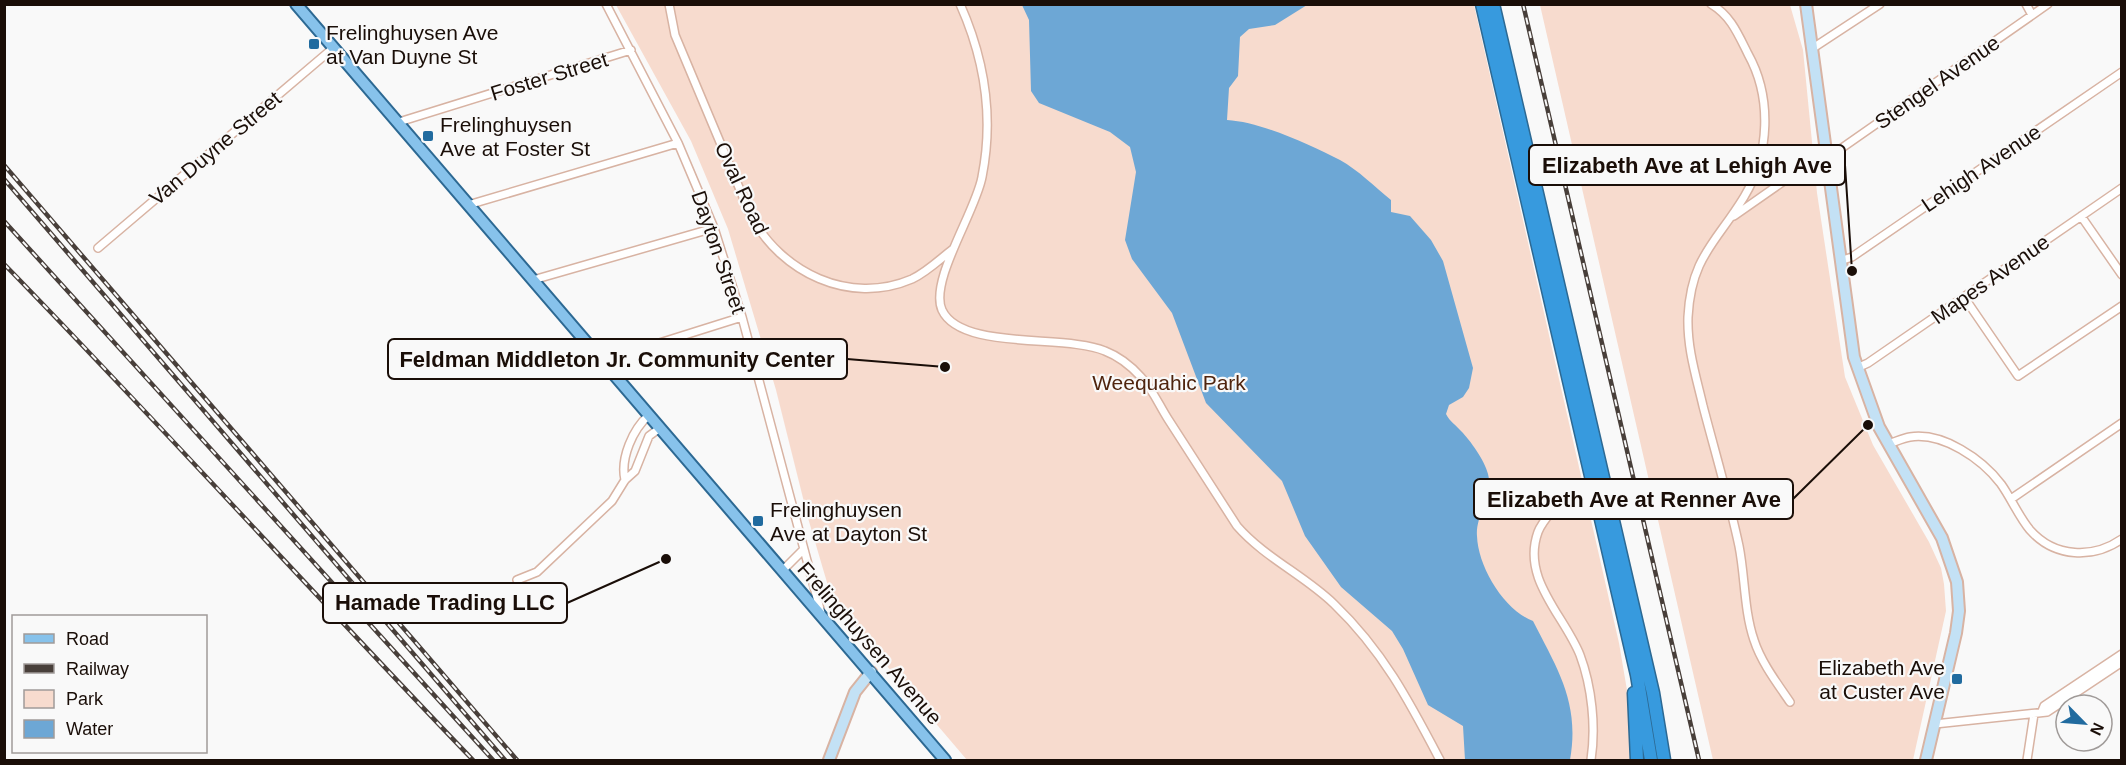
<svg xmlns="http://www.w3.org/2000/svg" width="2126" height="765" font-family="Helvetica,sans-serif">
  <style>
    .green { fill: #f7dbce }
    .water { fill: #6da7d5 }
    .lines { fill: none; stroke-linecap: round; stroke-linejoin: round }
    .minor-casing { stroke: #d8b3a3; stroke-width: 10 }
    .secondary-casing { stroke: #d8b3a3; stroke-width: 14 }
    .primary-casing { stroke: #2d6993; stroke-width: 14 }
    .motorway-casing { stroke: #2d6993; stroke-width: 15 }
    .minor { stroke: #fff; stroke-width: 7 }
    .secondary { stroke: #c3e1f5; stroke-width: 10 }
    .primary { stroke: #87c2eb; stroke-width: 10 }
    .motorway { stroke: #379ade; stroke-width: 12 }
    .rail-casing { stroke: #483f3a; stroke-width: 4.5 }
    .rail { stroke: #f9f9f9; stroke-width: 2; stroke-dasharray: 7; stroke-linecap: butt }
    .poi-dot { fill: #216b9f; stroke: #f9f9f9; stroke-width: 2 }
    .labels { text-anchor: middle; dominant-baseline: central; stroke-width: 4.5; stroke-linejoin: round; paint-order: stroke }
    .poi-label { font-size: 21px; fill: #1a0e08; stroke: #f9f9f9; text-anchor: start }
    .street-label { font-size: 21px; fill: #1a0e08; stroke: #f9f9f9 }
    .park-label { font-size: 21px; fill: #4f240e; stroke: #f9f9f9 }
    .leader { fill: none; stroke: #1a0e08; stroke-width: 2 }
    .callout-dot { fill: #1a0e08; stroke: #f9f9f9; stroke-width: 2 }
    .callout { fill: #f9f9f9; stroke: #1a0e08; stroke-width: 2 }
    .callout-label { font-size: 22px; text-anchor: middle; font-weight: bold; fill: #1a0e08 }
  </style>
  <rect width="100%" height="100%" fill="#f9f9f9"/>
  <!-- green -->
  <path class="green" d="M616,5H1474L1619,643L1629,702L1633,760H967L875,652L831,596L808,518L776,390L728,229L691,141Z
    M1540,5H1790L1803,50L1817,193L1845,377L1873,445L1929,542L1941,568L1944,584L1946,611L1913,760H1713Z"/>
  <!-- water -->
  <path class="water" d="M1022,5H1307L1275,25L1249,29L1240,37L1238,76L1229,88L1227,120C1261,122 1309,144 1340,160C1358,170 1375,187 1391,200V212L1410,216L1431,240L1443,261L1473,368L1469,388L1463,397L1449,405L1446,414C1450,422 1456,425 1461,431C1470,440 1485,461 1488,474C1494,494 1475,516 1477,536C1478,567 1504,610 1533,621C1558,670 1580,703 1570,760H1465L1463,726L1428,705L1403,649L1392,631L1341,587L1305,536L1282,481L1206,403L1172,313L1132,259L1125,240L1136,172L1130,147L1110,132L1039,103L1031,91L1029,20Z"/>
  <g class="lines">
    <!-- minor casing -->
    <g class="minor-casing">
      <path id="minor" d="M606,4L678,143L714,228L742,317L821,613
        M669,4L675,35L751,216C781,272 849,306 912,279C927,272 940,259 953,249
        M960,4C985,60 994,117 982,177C976,211 929,281 942,310C961,351 1066,334 1105,351C1118,356 1131,366 1141,377C1153,390 1159,405 1168,419C1191,455 1214,490 1237,526C1265,558 1304,575 1334,604C1383,651 1409,701 1440,760
        M1711,4C1731,16 1738,34 1748,54C1772,97 1770,154 1744,197C1716,243 1691,257 1688,317C1687,348 1696,376 1703,406C1715,452 1729,499 1739,546C1745,576 1744,611 1754,640C1761,662 1777,683 1790,702
        M2026,4L2032,15
        M1813,48L1880,4
        M399,122L631,50
        M1760,163C1794,183 1812,174 1839,150L2048,4
        M468,205L678,143
        M1734,216L1794,174
        M2081,216L2122,275
        M98,248L332,49
        M1840,261L1852,257L2122,72
        M533,280L714,228
        M1964,297L2018,376L2122,306
        M607,365L618,356L742,317
        M1857,368L1868,363L2122,188
        M1888,444C1895,442 1903,438 1910,437C1943,432 1982,459 2001,484C2011,498 2019,517 2030,530C2055,558 2093,559 2122,539
        M625,480C620,458 633,429 649,415
        M1562,498C1555,508 1542,521 1538,532C1521,579 1564,615 1580,655C1592,687 1596,727 1591,760
        M2011,499L2122,423
        M782,571L803,550
        M517,580L537,572L612,501L625,480L635,471L649,436L660,428
        M2042,711L2044,706L2122,654
        M1935,724L2047,712L2122,662
        M2027,760L2034,714"/>
    </g>
    <!-- secondary casing -->
    <g class="secondary-casing">
      <path id="secondary" d="M1806,4L1854,357L1879,427L1942,538L1957,582L1959,611L1956,633L1926,760
        M829,760L855,692L871,672"/>
    </g>
    <!-- primary casing -->
    <g class="primary-casing">
      <path id="primary" d="M296,4L945,760"/>
    </g>
    <!-- motorway casing -->
    <g class="motorway-casing">
      <path id="motorway" d="M1482,4L1637,675L1651,760
        M1493,4L1653,693L1664,760
        M1634,693L1637,760"/>
    </g>
    <!-- minor -->
    <use href="#minor" class="minor"/>
    <!-- secondary -->
    <use href="#secondary" class="secondary"/>
    <!-- primary -->
    <use href="#primary" class="primary"/>
    <!-- motorway -->
    <use href="#motorway" class="motorway"/>
    <!-- rail casing -->
    <g class="rail-casing">
      <path id="rail" d="M1523,4L1699,760
        M4,165L517,760
        M4,179L505,760
        M4,221L493,760
        M4,264C163,427 315,596 473,760"/>
    </g>
    <!-- rail -->
    <use href="#rail" class="rail"/>
  </g>
  <!-- markers -->
  <g class="poi-dot">
    <rect x="308" y="38" width="12" height="12" rx="3"/>
    <rect x="422" y="130" width="12" height="12" rx="3"/>
    <rect x="752" y="515" width="12" height="12" rx="3"/>
    <rect x="1951" y="673" width="12" height="12" rx="3"/>
  </g>
  <g class="labels">
    <!-- poi labels -->
    <g class="poi-label">
      <text x="326" y="32">Frelinghuysen Ave<tspan x="326" dy="24">at Van Duyne St</tspan></text>
      <text x="440" y="124">Frelinghuysen<tspan x="440" dy="24">Ave at Foster St</tspan></text>
      <text x="770" y="509">Frelinghuysen<tspan x="770" dy="24">Ave at Dayton St</tspan></text>
      <text x="1945" y="667" text-anchor="end">Elizabeth Ave<tspan x="1945" dy="24">at Custer Ave</tspan></text>
    </g>
    <!-- street labels -->
    <g class="street-label">
      <text transform="translate(549 76) rotate(-17)">Foster Street</text>
      <text transform="translate(1937 82) rotate(-35)">Stengel Avenue</text>
      <text transform="translate(215 148) rotate(-40)">Van Duyne Street</text>
      <text transform="translate(1981 168) rotate(-34)">Lehigh Avenue</text>
      <text transform="translate(742 188) rotate(65)">Oval Road</text>
      <text transform="translate(719 252) rotate(71)">Dayton Street</text>
      <text transform="translate(1990 279) rotate(-35)">Mapes Avenue</text>
      <text transform="translate(870 643) rotate(49)">Frelinghuysen Avenue</text>
    </g>
    <!-- park labels -->
    <g class="park-label">
      <text x="1169" y="382">Weequahic Park</text>
    </g>
  </g>
  <!-- callouts -->
  <path class="leader" d="M1852 271L1845 165M945 367L847 359M1868 425L1793 499M666 559L567 603"/>
  <g class="callout-dot">
    <circle cx="1852" cy="271" r="6"/>
    <circle cx="945" cy="367" r="6"/>
    <circle cx="1868" cy="425" r="6"/>
    <circle cx="666" cy="559" r="6"/>
  </g>
  <g class="callout">
    <rect x="1529" y="145" width="316" height="40" rx="6"/>
    <rect x="388" y="339" width="459" height="40" rx="6"/>
    <rect x="1474" y="479" width="319" height="40" rx="6"/>
    <rect x="323" y="583" width="244" height="40" rx="6"/>
  </g>
  <g class="callout-label">
    <text x="1687" y="173">Elizabeth Ave at Lehigh Ave</text>
    <text x="617" y="367">Feldman Middleton Jr. Community Center</text>
    <text x="1634" y="507">Elizabeth Ave at Renner Ave</text>
    <text x="445" y="610">Hamade Trading LLC</text>
  </g>
  <!-- border -->
  <rect width="2126" height="765" fill="none" stroke="#1a0e08" stroke-width="12"/>
  <!-- legend -->
  <rect x="12" y="615" width="195" height="138" fill="#f9f9f9" stroke="#a09b99" stroke-width="1.5"/>
  <rect x="24" y="634" width="30" height="9" fill="#87c2eb" stroke="#a09b99" stroke-width="1.5"/>
  <text x="66" y="645" font-size="18" fill="#1a0e08">Road</text>
  <rect x="24" y="664" width="30" height="9" fill="#483f3a" stroke="#a09b99" stroke-width="1.5"/>
  <text x="66" y="675" font-size="18" fill="#1a0e08">Railway</text>
  <rect x="24" y="690" width="30" height="18" fill="#f7dbce" stroke="#a09b99" stroke-width="1.5"/>
  <text x="66" y="705" font-size="18" fill="#1a0e08">Park</text>
  <rect x="24" y="720" width="30" height="18" fill="#6da7d5" stroke="#a09b99" stroke-width="1.5"/>
  <text x="66" y="735" font-size="18" fill="#1a0e08">Water</text>
  <!-- north arrow -->
  <g transform="translate(2084 723) rotate(115)"><circle r="28" fill="#f9f9f9" stroke="#a09b99" stroke-width="1.5"/>
  <path d="M0-4.5L10 22L0 15L-10 22Z" fill="#216b9f"/>
  <text y="-9" font-size="16" font-weight="bold" text-anchor="middle" fill="#1a0e08">N</text>
  </g>
</svg>
